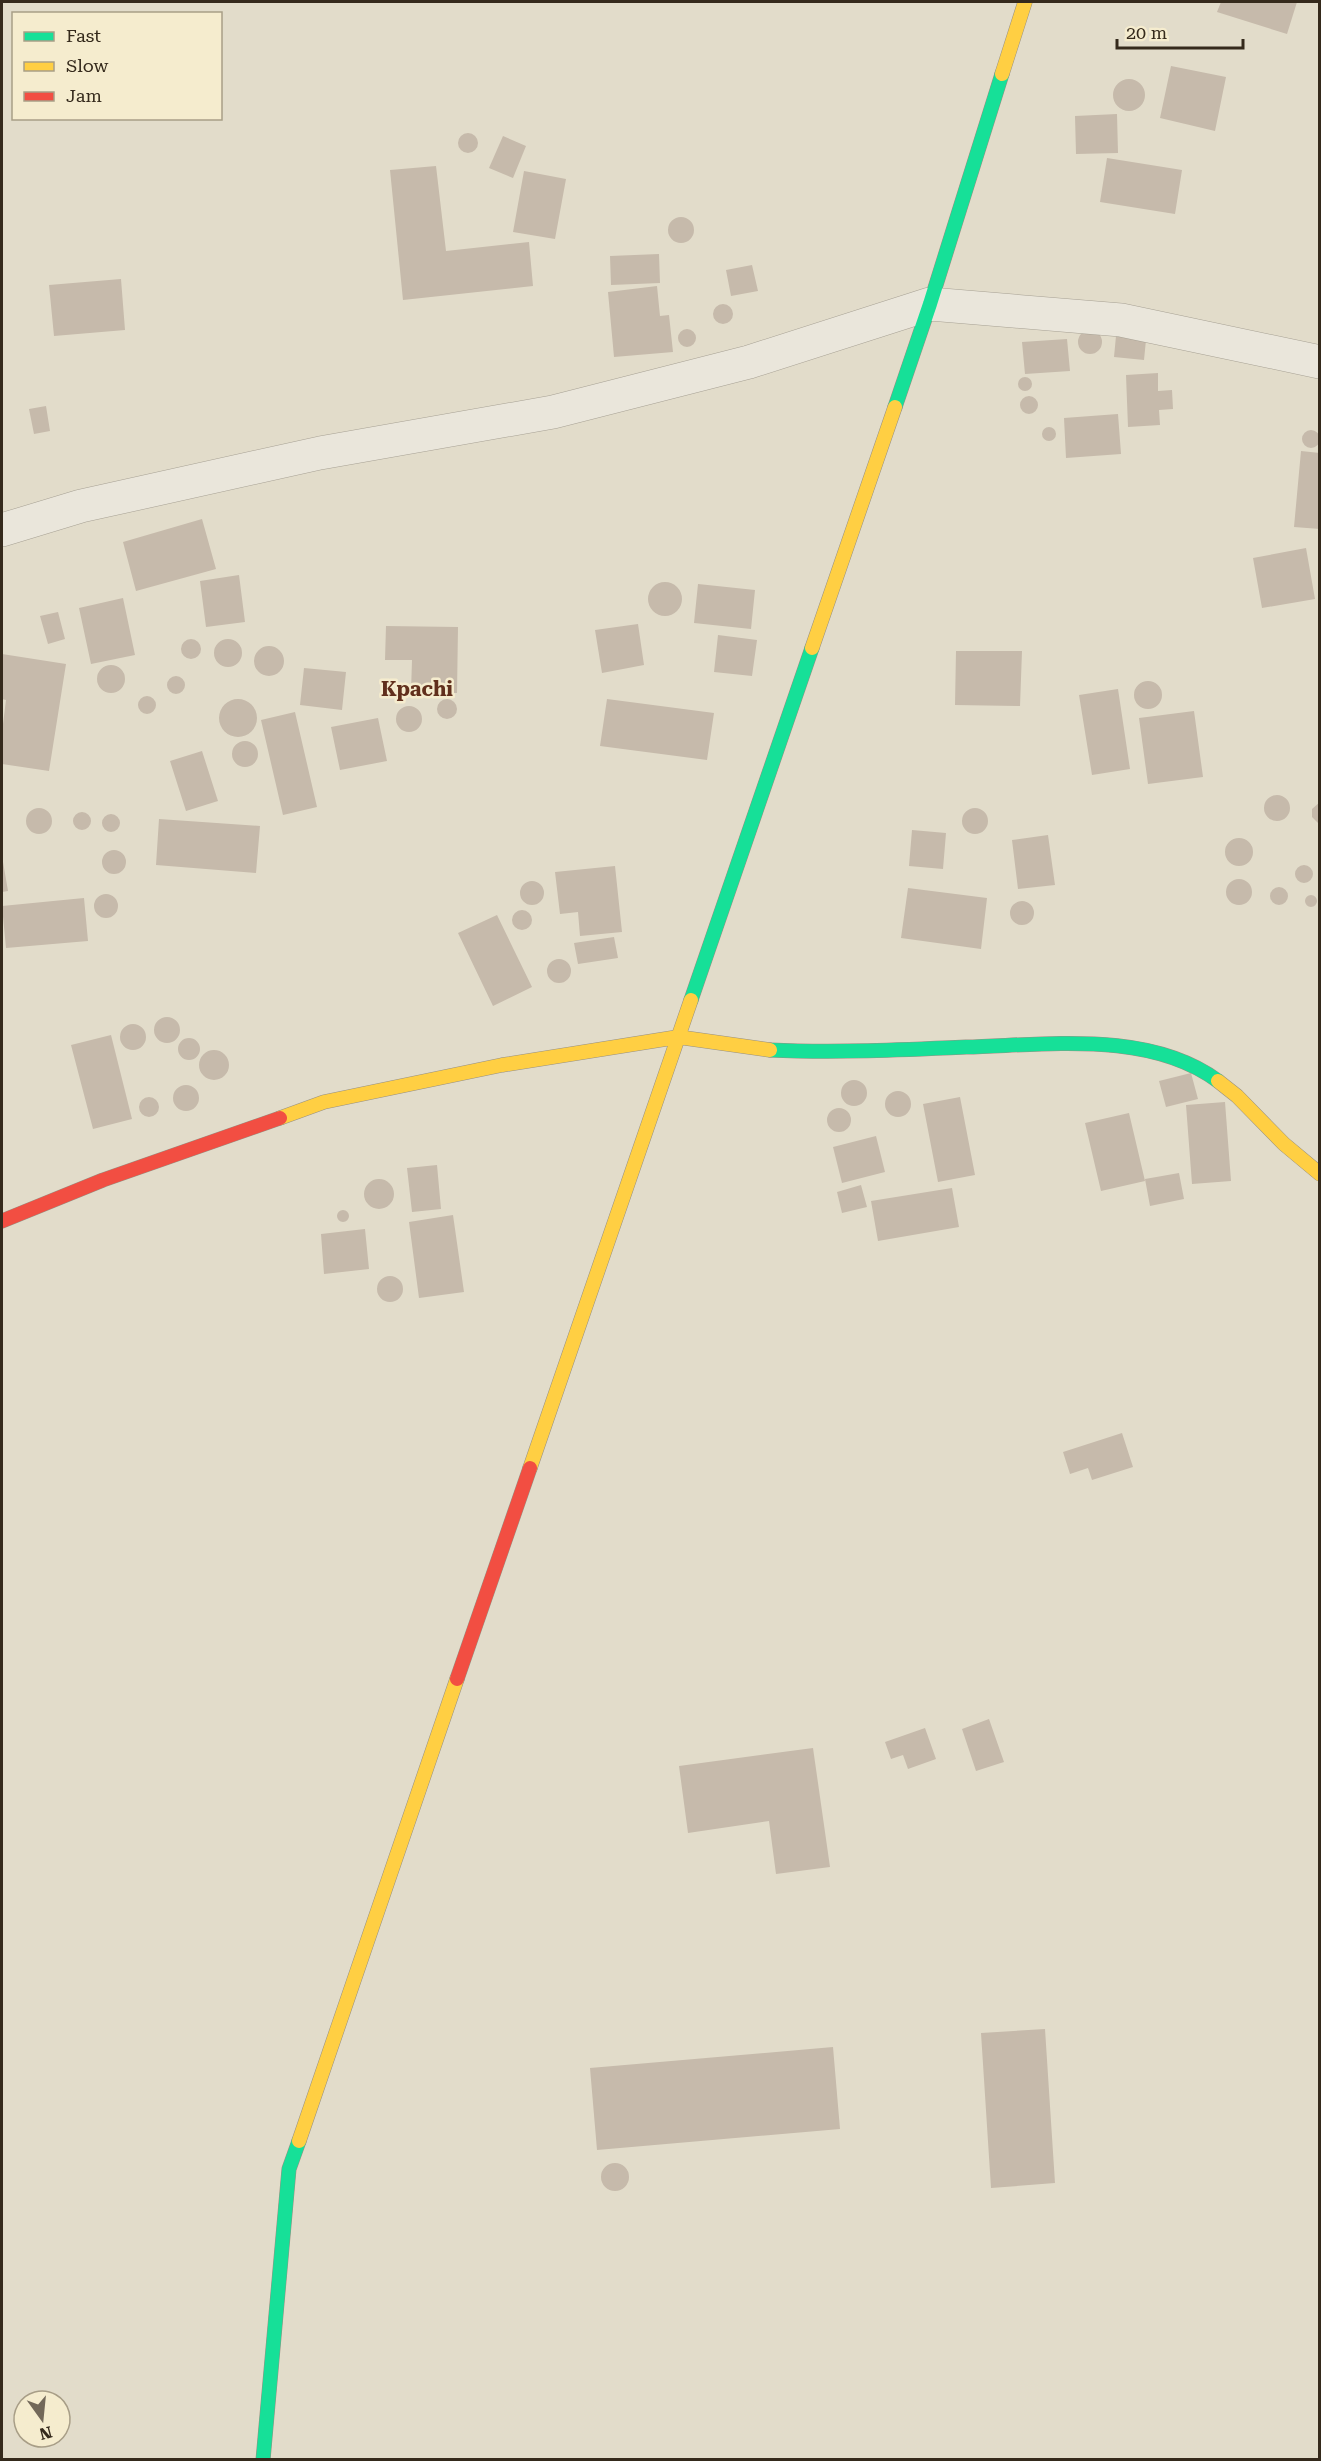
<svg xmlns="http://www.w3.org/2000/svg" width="1321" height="2461" font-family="'Roboto Serif',serif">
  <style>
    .building { fill: #c6baab }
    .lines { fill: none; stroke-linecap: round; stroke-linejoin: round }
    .street-casing { stroke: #a7a194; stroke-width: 34 }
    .fast-casing { stroke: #979083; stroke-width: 15 }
    .slow-casing { stroke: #979083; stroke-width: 15 }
    .jam-casing { stroke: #979083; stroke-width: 15 }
    .street { stroke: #eae6db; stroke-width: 33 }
    .fast { stroke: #16e098; stroke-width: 14 }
    .slow { stroke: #ffcf43; stroke-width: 14 }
    .jam { stroke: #f24e42; stroke-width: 14 }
    .labels { text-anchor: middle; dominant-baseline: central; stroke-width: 5; stroke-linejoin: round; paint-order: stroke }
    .quarter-label { font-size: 20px; font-weight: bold; fill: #612f1c; stroke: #f5ecce }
  </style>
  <rect width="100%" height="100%" fill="#e2dcca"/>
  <!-- building -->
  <path class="building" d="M1221,2H1297L1287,34L1217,12Z
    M1171,66L1226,77L1215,131L1160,118Z
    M1113 95a16 16 0 1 1 32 0a16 16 0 1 1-32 0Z
    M1117,114L1118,153L1076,154L1075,116Z
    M458 143a10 10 0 1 1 20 0a10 10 0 1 1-20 0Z
    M503,136L526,146L513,178L489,168Z
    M1107,158L1182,170L1175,214L1100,202Z
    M436,166L446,251L529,242L533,286L403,300L390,170Z
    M524,171L566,179L555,239L513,232Z
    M668 230a13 13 0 1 1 26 0a13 13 0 1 1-26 0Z
    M659,254L660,283L611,285L610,256Z
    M752,265L758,291L731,296L726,270Z
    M121,279L125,330L54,336L49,285Z
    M657,286L660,316L669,315L673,352L614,357L608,292Z
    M713 314a10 10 0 1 1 20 0a10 10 0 1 1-20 0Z
    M678 338a9 9 0 1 1 18 0a9 9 0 1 1-18 0Z
    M1078 342a12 12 0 1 1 24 0a12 12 0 1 1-24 0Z
    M1116,336L1146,340L1144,360L1114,357Z
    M1067,339L1070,371L1025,374L1022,342Z
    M1158,373V391L1172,390L1173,409L1159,410L1160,425L1128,427L1126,375Z
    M1018 384a7 7 0 1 1 14 0a7 7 0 1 1-14 0Z
    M1020 405a9 9 0 1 1 18 0a9 9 0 1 1-18 0Z
    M46,406L50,431L34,434L29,409Z
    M1118,414L1121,454L1066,458L1064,418Z
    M1042 434a7 7 0 1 1 14 0a7 7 0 1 1-14 0Z
    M1302 439a9 9 0 1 1 18 0a9 9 0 1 1-18 0Z
    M1301,451L1320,453V529L1294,527Z
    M202,519L216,569L136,591L123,542Z
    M1306,548L1315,599L1262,608L1253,558Z
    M239,575L245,622L206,627L200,581Z
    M648 599a17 17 0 1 1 34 0a17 17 0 1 1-34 0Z
    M698,584L755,590L751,629L694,623Z
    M123,598L135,655L91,664L79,608Z
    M58,612L65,639L48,644L40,616Z
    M638,624L644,665L602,673L595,630Z
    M386,626L458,627L457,693L411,692L412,660H385Z
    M718,635L757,640L752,676L714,672Z
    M181 649a10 10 0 1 1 20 0a10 10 0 1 1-20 0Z
    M214 653a14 14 0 1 1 28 0a14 14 0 1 1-28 0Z
    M254 661a15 15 0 1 1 30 0a15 15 0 1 1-30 0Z
    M956,651H1022L1020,706L955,705Z
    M2,654L66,664L49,771L2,764V732L6,700L2,699Z
    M97 679a14 14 0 1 1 28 0a14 14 0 1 1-28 0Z
    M304,668L346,672L342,710L300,705Z
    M167 685a9 9 0 1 1 18 0a9 9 0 1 1-18 0Z
    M1134 695a14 14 0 1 1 28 0a14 14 0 1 1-28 0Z
    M1118,689L1130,769L1092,775L1079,695Z
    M138 705a9 9 0 1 1 18 0a9 9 0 1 1-18 0Z
    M607,699L714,713L707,760L600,746Z
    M219 718a19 19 0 1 1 38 0a19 19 0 1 1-38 0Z
    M437 709a10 10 0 1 1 20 0a10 10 0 1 1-20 0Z
    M396 719a13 13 0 1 1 26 0a13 13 0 1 1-26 0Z
    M1194,711L1203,777L1148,784L1139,718Z
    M295,712L317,807L283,815L261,720Z
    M378,718L387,761L340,770L331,727Z
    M232 754a13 13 0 1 1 26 0a13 13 0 1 1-26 0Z
    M202,751L218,801L186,811L170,761Z
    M1264 808a13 13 0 1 1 26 0a13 13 0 1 1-26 0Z
    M1320,802V825L1312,817V809Z
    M962 821a13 13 0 1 1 26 0a13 13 0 1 1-26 0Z
    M26 821a13 13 0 1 1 26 0a13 13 0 1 1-26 0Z
    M73 821a9 9 0 1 1 18 0a9 9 0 1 1-18 0Z
    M102 823a9 9 0 1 1 18 0a9 9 0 1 1-18 0Z
    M159,819L260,826L256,873L156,865Z
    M912,830L946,833L943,869L909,866Z
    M1048,835L1055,885L1018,889L1012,840Z
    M1225 852a14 14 0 1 1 28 0a14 14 0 1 1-28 0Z
    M102 862a12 12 0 1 1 24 0a12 12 0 1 1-24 0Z
    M2,856L8,891L2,892Z
    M1295 874a9 9 0 1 1 18 0a9 9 0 1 1-18 0Z
    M615,866L622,932L580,936L578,912L560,914L555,872Z
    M1226 892a13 13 0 1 1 26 0a13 13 0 1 1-26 0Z
    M520 893a12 12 0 1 1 24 0a12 12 0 1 1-24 0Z
    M1270 896a9 9 0 1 1 18 0a9 9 0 1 1-18 0Z
    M908,888L987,898L981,949L901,938Z
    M94 906a12 12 0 1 1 24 0a12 12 0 1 1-24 0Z
    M1305 901a6 6 0 1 1 12 0a6 6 0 1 1-12 0Z
    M84,898L88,941L6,948L2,906Z
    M1010 913a12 12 0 1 1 24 0a12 12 0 1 1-24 0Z
    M512 920a10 10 0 1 1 20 0a10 10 0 1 1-20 0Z
    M497,915L532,987L493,1006L458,933Z
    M614,937L618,958L578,964L574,943Z
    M547 971a12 12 0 1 1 24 0a12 12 0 1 1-24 0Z
    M154 1030a13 13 0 1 1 26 0a13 13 0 1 1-26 0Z
    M120 1037a13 13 0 1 1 26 0a13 13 0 1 1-26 0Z
    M111,1035L132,1119L93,1129L71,1045Z
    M178 1049a11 11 0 1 1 22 0a11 11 0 1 1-22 0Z
    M199 1065a15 15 0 1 1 30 0a15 15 0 1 1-30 0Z
    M1191,1073L1198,1099L1166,1107L1159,1081Z
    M841 1093a13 13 0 1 1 26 0a13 13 0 1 1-26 0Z
    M173 1098a13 13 0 1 1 26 0a13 13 0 1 1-26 0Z
    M885 1104a13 13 0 1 1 26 0a13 13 0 1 1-26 0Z
    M960,1097L975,1175L938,1182L923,1104Z
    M139 1107a10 10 0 1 1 20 0a10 10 0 1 1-20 0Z
    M1225,1102L1231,1181L1192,1184L1186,1105Z
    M827 1120a12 12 0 1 1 24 0a12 12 0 1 1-24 0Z
    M1129,1113L1145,1181L1101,1191L1085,1123Z
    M876,1136L885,1172L842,1183L833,1147Z
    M437,1165L441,1209L412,1212L407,1168Z
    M1179,1173L1184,1199L1150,1206L1145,1179Z
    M364 1194a15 15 0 1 1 30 0a15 15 0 1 1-30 0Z
    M861,1185L867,1207L842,1213L837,1192Z
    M952,1188L959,1227L878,1241L871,1201Z
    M337 1216a6 6 0 1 1 12 0a6 6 0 1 1-12 0Z
    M453,1215L464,1292L419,1298L409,1222Z
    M365,1229L369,1269L324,1274L321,1234Z
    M377 1289a13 13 0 1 1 26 0a13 13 0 1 1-26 0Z
    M1122,1433L1133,1467L1092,1480L1088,1468L1070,1474L1063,1452Z
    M989,1719L1004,1762L976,1771L962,1729Z
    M925,1728L936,1759L908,1769L903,1755L891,1759L885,1742Z
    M813,1748L830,1867L776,1874L769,1821L688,1833L679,1766Z
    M1045,2029L1055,2183L991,2188L981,2033Z
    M833,2047L840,2129L597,2150L590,2068Z
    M601 2177a14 14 0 1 1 28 0a14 14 0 1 1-28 0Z"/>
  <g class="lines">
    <!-- street casing -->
    <g class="street-casing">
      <path id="street" d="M2,530L81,506L320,453L553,412L749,362L930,304L1121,320L1320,362"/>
    </g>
    <!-- fast casing -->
    <g class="fast-casing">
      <path id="fast" d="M895,407L930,304L1002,74
        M691,1000L812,648
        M770,1050C835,1053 901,1050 966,1047C1047,1045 1149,1030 1218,1081
        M263,2460L289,2169L299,2141"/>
    </g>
    <!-- slow casing -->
    <g class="slow-casing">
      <path id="slow" d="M1002,74L1025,2
        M812,648L895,407
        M1218,1081L1237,1096L1284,1144L1320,1174
        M280,1118L324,1102L502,1065L678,1037L770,1050
        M530,1468L691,1000
        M299,2141L457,1679"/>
    </g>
    <!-- jam casing -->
    <g class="jam-casing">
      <path id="jam" d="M2,1221L103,1180L280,1118
        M457,1679L530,1468"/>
    </g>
    <!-- street -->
    <use href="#street" class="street"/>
    <!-- fast -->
    <use href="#fast" class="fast"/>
    <!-- slow -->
    <use href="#slow" class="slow"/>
    <!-- jam -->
    <use href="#jam" class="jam"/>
  </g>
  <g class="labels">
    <!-- quarter labels -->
    <g class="quarter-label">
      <text x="417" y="689">Kpachi</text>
    </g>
  </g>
  <!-- border -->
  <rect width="1321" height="2461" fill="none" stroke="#352a1c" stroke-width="6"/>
  <!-- legend -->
  <rect x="12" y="12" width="210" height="108" fill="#f5ecce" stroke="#a89e87" stroke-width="1.5"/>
  <rect x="24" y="32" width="30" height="9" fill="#16e098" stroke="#a89e87" stroke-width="1.5"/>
  <text x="66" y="42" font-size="18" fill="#352a1c">Fast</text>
  <rect x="24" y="62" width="30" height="9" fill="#ffcf43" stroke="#a89e87" stroke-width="1.5"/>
  <text x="66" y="72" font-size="18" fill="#352a1c">Slow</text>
  <rect x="24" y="92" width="30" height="9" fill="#f24e42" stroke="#a89e87" stroke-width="1.5"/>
  <text x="66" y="102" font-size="18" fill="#352a1c">Jam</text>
  <!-- north arrow -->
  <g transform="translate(42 2419) rotate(165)"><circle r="28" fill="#f5ecce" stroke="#a89e87" stroke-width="1.5"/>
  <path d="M0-4.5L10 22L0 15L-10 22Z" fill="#726859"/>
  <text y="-9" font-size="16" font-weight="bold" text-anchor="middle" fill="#352a1c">N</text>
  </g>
  <!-- scale -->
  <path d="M1117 39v9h126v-9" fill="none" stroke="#352a1c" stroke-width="3"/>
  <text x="1126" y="39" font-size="18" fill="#352a1c" stroke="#f5ecce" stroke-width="4.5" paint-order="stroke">20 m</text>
</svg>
